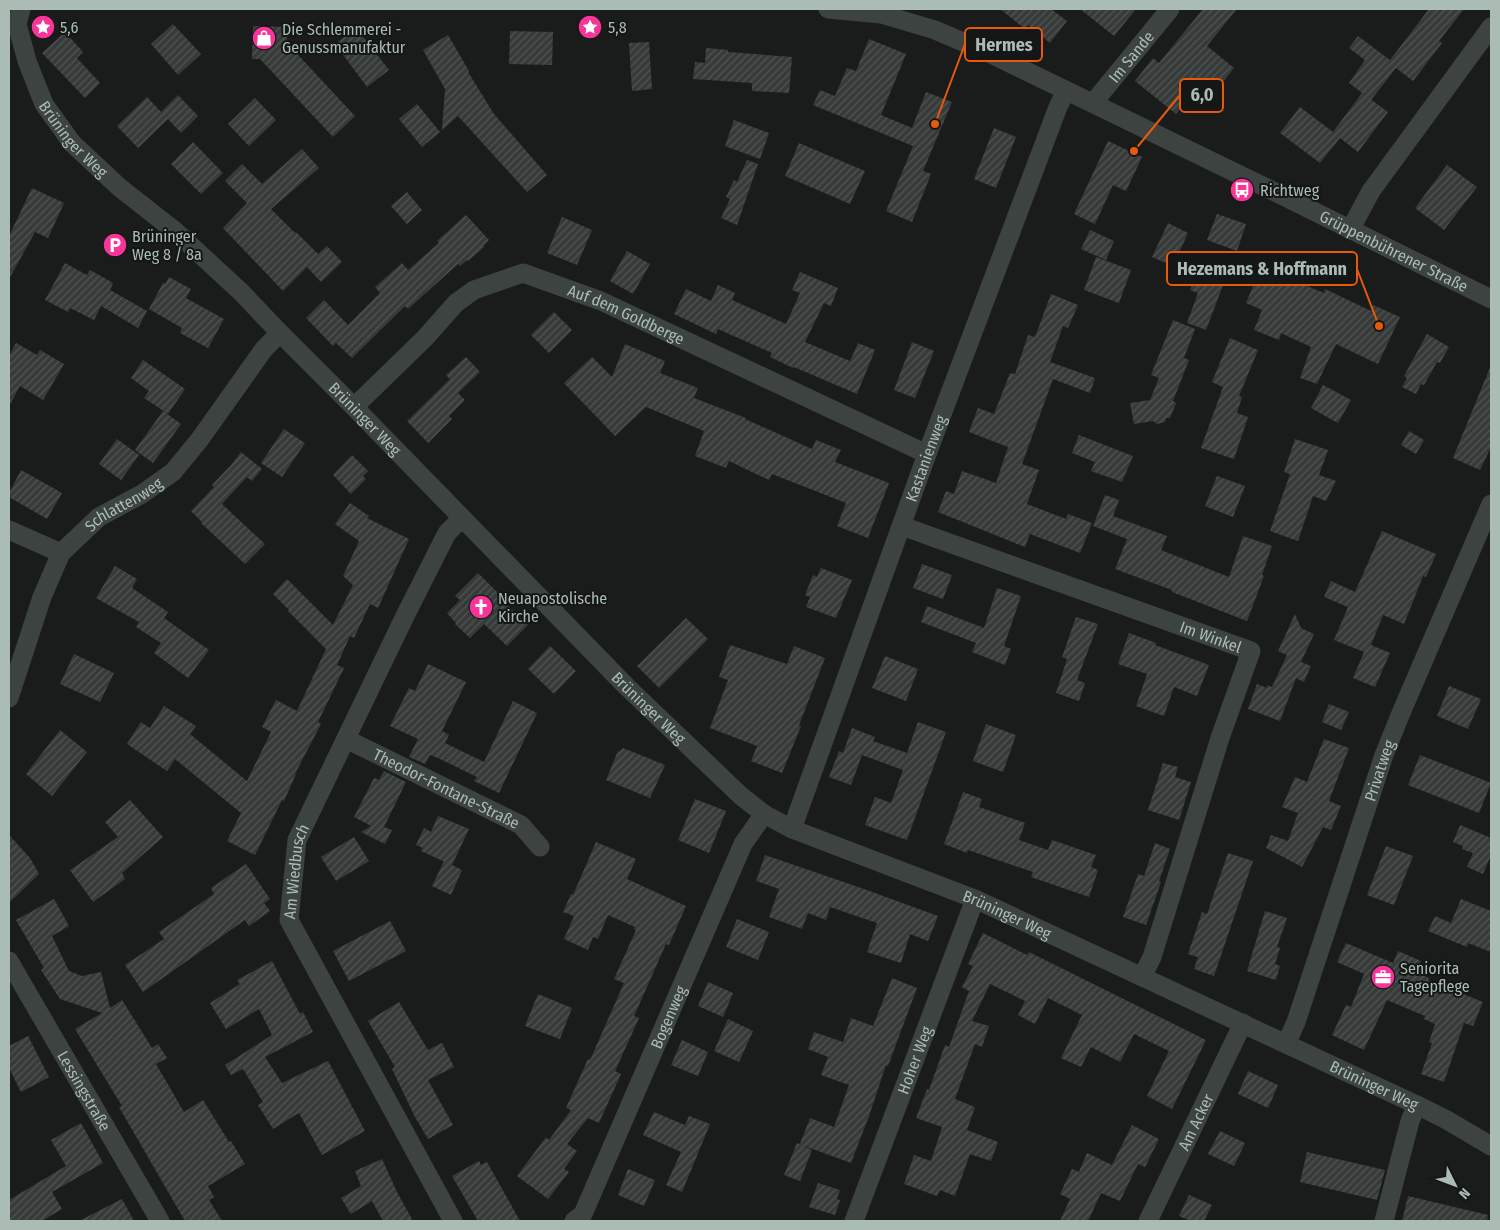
<svg xmlns="http://www.w3.org/2000/svg" width="1500" height="1230" font-family="'Fira Sans Condensed',sans-serif">
  <style>
    .building { fill: url(#building-hatch) }
    .lines { fill: none; stroke-linecap: round; stroke-linejoin: round }
    .minor { stroke: #3c4340; stroke-width: 19 }
    .labels { text-anchor: middle; dominant-baseline: central; stroke-width: 4; stroke-linejoin: round; paint-order: stroke }
    .poi-label { font-size: 16px; fill: #abbcb4; stroke: #141716; text-anchor: start }
    .street-label { font-size: 16px; fill: #abbcb4; stroke: #141716 }
    .leader { fill: none; stroke: #e8590c; stroke-width: 2 }
    .callout-dot { fill: #e8590c; stroke: #141716; stroke-width: 2 }
    .callout { fill: #141716; stroke: #e8590c; stroke-width: 2 }
    .callout-label { font-size: 18px; text-anchor: middle; font-weight: bold; fill: #abbcb4 }
  </style>
  <defs>
    <pattern id="building-hatch" width="6" height="6" patternUnits="userSpaceOnUse" patternTransform="scale(1.25)"><rect width="6" height="6" fill="#363b3a"/><path d="M-1 1l2-2M0 6l6-6M5 7l2-2" fill="none" stroke="#505554"/></pattern>
  </defs>
  <rect width="100%" height="100%" fill="#191c1b"/>
  <!-- building -->
  <path class="building" d="M1000,9H1051L1067,21L1050,43L1028,25L1025,29Z
    M1080,9H1136L1114,36Z
    M1203,9H1237L1207,46L1234,68L1214,93L1201,83L1176,114L1135,81L1153,58L1159,63Z
    M1429,9H1464L1439,41L1442,43L1413,81L1396,68L1371,100L1349,83L1365,60L1349,48L1358,36L1390,60Z
    M173,24L201,54L178,75L151,44Z
    M253,26L287,27V43L355,116L333,137L260,59H252Z
    M356,28L389,70L367,87L335,44Z
    M510,31L553,32L552,65L509,64Z
    M65,32L83,52L77,58L100,83L85,98L42,53Z
    M448,35L469,71L468,72L494,114L547,175L527,192L458,116L442,130L445,89L423,50Z
    M869,39L906,54L881,115L912,128L926,92L952,102L923,171L931,174L912,222L886,211L913,146L813,105L820,90L835,96L847,68L856,71Z
    M649,42L652,89L632,91L629,43Z
    M706,48L728,50V52L792,57L789,93L752,91V83L693,79L695,62L705,63Z
    M1362,93L1388,112L1358,152L1340,138L1320,163L1280,133L1300,107L1333,132Z
    M178,95L198,116L181,133L168,119L138,148L117,126L147,97L161,112Z
    M255,98L276,120L249,146L228,124Z
    M417,104L440,132L422,147L399,119Z
    M734,120L769,133L760,159L725,146Z
    M994,128L1016,137L996,188L974,179Z
    M1108,141L1142,157L1126,191L1113,185L1095,224L1074,214Z
    M193,142L223,173L201,194L171,164Z
    M799,143L865,171L850,204L785,176Z
    M302,149L319,168L271,209L295,233L296,232L318,254L327,246L342,262L321,282L307,267L283,291L223,228L247,203L225,181L242,164L262,184Z
    M747,160L758,164L737,225L721,218L730,199L726,197L734,180L737,182Z
    M1447,165L1477,187L1444,230L1415,208Z
    M32,188L64,203L48,238L35,232L9,279V236Z
    M407,192L422,210L407,224L391,206Z
    M1217,214L1246,224L1237,251L1207,240Z
    M466,215L489,240L483,246L484,247L468,261L467,260L460,266L458,264L408,309L405,306L352,358L336,343L333,346L306,318L324,300L348,325L380,293L375,287L402,263L408,270L439,243L437,241Z
    M562,217L592,230L577,265L547,253Z
    M1168,223L1188,233L1173,266L1152,257Z
    M1090,230L1114,241L1106,260L1081,249Z
    M627,251L650,264L633,294L610,281Z
    M1096,257L1131,270L1119,303L1084,290Z
    M65,263L87,275L90,270L113,283L110,290L147,311L138,328L101,306L94,320L70,308L68,312L45,300Z
    M1261,267L1324,293L1325,289L1371,311L1373,305L1400,317L1378,364L1336,344L1317,384L1300,378L1311,347L1281,333L1279,340L1254,330L1262,310L1246,303Z
    M1198,270L1225,280L1206,330L1187,323L1198,293L1190,290Z
    M800,272L838,288L831,306L824,303L805,342L850,361L858,343L875,350L857,394L794,367L793,368L770,357L772,353L718,329L716,334L674,314L686,289L711,301L718,285L735,293L732,300L786,324L800,293L792,290Z
    M169,277L191,289L186,298L224,319L208,348L180,333L182,328L149,309L163,283L165,284Z
    M1051,294L1078,305L1068,328L1063,326L1050,362L1095,378L1090,393L1053,379L1022,464L1039,470L1027,504L1066,519L1068,514L1092,523L1080,553L1030,534L1025,547L938,512L946,491L954,494L962,471L996,483L1008,447L969,432L978,408L994,414L1010,373L1015,374L1028,335L1035,337Z
    M554,312L572,330L549,353L531,335Z
    M1173,320L1195,329L1184,358L1189,360L1173,401L1176,403L1170,418H1166L1165,422L1157,424L1153,421L1134,424L1130,403L1150,400L1159,378L1151,375Z
    M1427,334L1449,347L1440,363L1437,362L1424,385L1421,384L1416,394L1402,387L1407,378L1404,376Z
    M1230,338L1258,350L1239,396L1242,397L1237,413L1248,417L1234,459L1201,448L1223,387L1212,382Z
    M912,342L934,351L915,398L894,390Z
    M16,343L37,355L40,350L64,364L43,400L20,386L9,406V356Z
    M625,344L665,361L660,373L698,388L694,398L746,418L745,419L812,449L816,440L841,450L835,462L889,483L868,538L837,526L846,503L772,474L769,480L729,461L726,468L695,456L704,431L646,407L615,436L564,383L592,357L612,377Z
    M466,357L480,372L458,393L465,400L449,416L452,419L428,443L407,421L450,379L446,375Z
    M143,360L185,389L168,414L144,398L149,391L131,378Z
    M1491,365V447L1480,470L1453,458Z
    M1323,385L1351,400L1338,423L1311,408Z
    M163,411L181,424L153,463L135,450Z
    M284,429L305,443L282,477L261,463Z
    M1409,431L1424,440L1416,454L1401,445Z
    M1079,435L1133,456L1122,482L1091,471L1095,462L1072,453Z
    M117,439L139,455L121,480L99,464Z
    M1295,439L1328,450L1319,475L1336,481L1326,501L1313,496L1298,541L1270,531L1290,474L1284,472Z
    M241,452L262,469L252,481L247,477L222,504L265,544L245,564L201,523L202,522L191,511L214,487L212,485L232,464Z
    M352,455L368,471L363,476L366,479L351,494L333,475Z
    M21,470L62,493L47,519L9,497V493Z
    M1217,476L1245,486L1233,517L1205,506Z
    M1105,495L1119,500L1113,516L1167,536L1161,550L1229,577L1243,536L1272,546L1262,575L1264,576L1247,621L1172,592V590L1115,569L1127,539L1093,526Z
    M350,503L369,516L367,518L409,539L378,608L370,604L354,638L350,636L337,665L344,668L318,722L321,724L295,774H296L284,801L282,800L255,855L227,841L241,813L175,759L167,771L127,744L141,722L150,728L164,706L196,726L190,734L247,781L271,732L262,727L276,700L297,711L326,649L288,611L289,610L273,594L287,579L333,625L353,585L343,576L359,541L335,524Z
    M1382,531L1436,554L1426,577L1423,576L1404,624L1383,615L1371,645L1390,653L1375,687L1353,678L1364,652L1334,640L1348,607L1324,597L1331,581L1355,592Z
    M922,564L952,575L943,599L913,588Z
    M115,566L137,579L132,588L168,612L164,618L209,650L188,678L154,653L161,643L136,627L139,622L96,598Z
    M821,568L852,580L836,618L806,607L810,597L805,595L813,575L817,577Z
    M478,573L498,593L497,595L528,625L507,646L484,624L470,638L455,624L456,623L447,613L460,600L455,596Z
    M997,588L1021,596L1004,646L1011,649L1005,665L972,652L976,643L921,622L927,606L984,628Z
    M1295,614L1301,628L1314,634L1301,662L1311,666L1304,682L1296,678L1280,721L1248,709L1257,684L1267,688V685L1272,687L1287,655L1278,651Z
    M1076,617L1098,624L1077,680L1085,683L1079,701L1056,693L1067,659L1062,657Z
    M686,618L708,639L659,688L637,666Z
    M1129,633L1156,643L1155,645L1209,665L1197,696L1174,687L1164,716L1136,706L1147,674L1118,664Z
    M730,645L787,664L794,646L825,658L799,725L801,726L782,773L751,761L757,746L710,728L728,680L719,677Z
    M550,646L576,671L554,694L528,669Z
    M74,654L114,673L100,702L60,684Z
    M885,656L918,669L906,701L872,688Z
    M428,664L466,682L442,731L449,735L445,743L484,762L513,701L537,713L499,793L474,781L477,777L438,758L430,755L425,764L409,757L418,739L390,726L409,688L415,691Z
    M1449,686L1481,699L1468,729L1437,716Z
    M1329,704L1349,712L1341,730L1322,722Z
    M918,722L946,732L907,840L865,825L875,797L891,803L903,770L862,755L851,785L829,777L839,751L843,753L852,728L875,737L873,741L907,753Z
    M986,724L1016,735L1003,772L973,761Z
    M60,730L87,752L52,796L26,774Z
    M1324,739L1349,748L1329,801L1341,806L1331,830L1323,827L1302,867L1266,848L1271,835L1288,841L1298,813L1282,807L1295,777L1307,782Z
    M623,748L665,765L650,798L606,780L618,751L619,752Z
    M1420,755L1491,783L1479,813L1408,785Z
    M1163,763L1178,767L1175,777L1191,782L1179,820L1148,810Z
    M384,771L406,782L384,827L392,830L385,844L361,832L371,826L354,817L374,778L379,780Z
    M963,792L982,799L979,807L1025,823L1019,840L1048,850L1052,840L1096,855L1091,867L1098,870L1089,897L1031,877L1033,872L968,850L967,853L944,844Z
    M695,799L726,811L709,853L678,840Z
    M130,800L163,837L122,873L125,879L93,902L70,870L118,837L105,822Z
    M438,816L469,829L452,865L421,851L423,848L416,845L424,828L431,832Z
    M1460,825L1491,838V855L1483,874L1467,867L1473,853L1462,849L1463,846L1453,842Z
    M9,835L30,858L39,874L9,903Z
    M354,837L369,861L336,881L321,857Z
    M596,842L636,859L627,879L686,906L669,945L666,944L634,1016L639,1018L615,1071L621,1074L599,1123L588,1118L567,1144L577,1151L564,1169L569,1172L548,1199L517,1176L546,1137L549,1140L571,1110L566,1108L588,1059L590,1060L624,983L614,979L636,930H634L635,927L608,915L598,939L593,937L588,950L564,939L574,916L563,912L571,894L573,895Z
    M1155,843L1170,849L1159,881L1161,882L1146,925L1123,917L1138,874L1144,876Z
    M1386,846L1413,856L1394,905L1367,895Z
    M1228,853L1253,861L1214,976L1194,969L1198,957L1188,954L1202,912L1207,914Z
    M765,855L864,889L938,916L928,941L910,934L901,963L867,952L877,923L830,907L826,920L808,913L802,929L769,917L779,889L756,881Z
    M444,861L462,870L451,895L432,886Z
    M246,864L270,899L264,903L270,911L249,926L245,920L143,992L125,965L164,939L159,932L214,894L211,888Z
    M54,899L69,926L52,936L69,971L82,976L101,972L110,1008L122,1000L152,1048L158,1044L167,1058L156,1064L184,1112L203,1100L229,1142L231,1141L245,1164L208,1186L214,1197L209,1200L222,1221H185L119,1107L122,1106L75,1029L102,1013L60,999L41,970L44,968L16,920Z
    M1461,899L1491,911V952L1468,943L1467,947L1428,931L1435,916L1451,923Z
    M1265,911L1287,918L1277,947L1280,948L1275,964L1280,966L1276,980L1247,971Z
    M737,919L769,932L758,960L726,947Z
    M390,921L406,951L349,981L333,951Z
    M983,933L1027,955L1029,952L1206,1040L1172,1109L1147,1096L1169,1051L1134,1034L1120,1062L1091,1047L1081,1067L1061,1058L1082,1015L1048,998L1035,1024L1018,1015L1025,1001L990,984L972,1021L989,1026L982,1047L975,1044L955,1099L975,1107L967,1130L998,1142L991,1161L970,1154L955,1196L940,1190L937,1196L904,1184L914,1155L931,1161L942,1127L916,1118L927,1089L929,1090L945,1045L949,1047L969,991L962,987L973,966L968,964Z
    M1346,943L1393,963L1398,951L1421,961L1416,972L1429,978L1428,980L1483,1002L1473,1026L1464,1023L1444,1082L1421,1074L1432,1043L1429,1042L1435,1024L1424,1019L1425,1016L1387,1000L1364,1050L1332,1035L1346,1005L1351,1007L1364,974L1337,962Z
    M272,961L300,1014L303,1012L313,1032L265,1057L282,1083L328,1061L365,1131L322,1155L299,1113L273,1129L258,1105L263,1102L243,1069L231,1075L225,1065L272,1035L259,1009L226,1029L210,1003L240,984L237,980Z
    M892,978L917,988L888,1066L886,1065L869,1116L851,1163L802,1145L812,1150L800,1181L784,1175L797,1143L800,1144L810,1118L834,1127L849,1085L821,1075L828,1057L808,1049L814,1032L843,1042L851,1018L873,1026Z
    M708,982L733,993L723,1017L698,1006Z
    M538,994L572,1008L560,1039L525,1026Z
    M399,1002L428,1050L442,1043L454,1067L428,1080L453,1125L428,1139L415,1117L392,1069L395,1067L368,1021Z
    M728,1019L753,1031L739,1062L714,1051Z
    M28,1036L49,1077L21,1092L9,1068V1046Z
    M682,1040L708,1052L698,1076L671,1065Z
    M1248,1071L1278,1085L1268,1108L1238,1094Z
    M654,1112L685,1125L689,1116L710,1124L682,1192L666,1185L681,1152L643,1135Z
    M81,1123L103,1163L52,1192L62,1209L42,1221H9V1200L66,1166L51,1140Z
    M1132,1125L1159,1139L1145,1167L1138,1164L1120,1201L1101,1193L1088,1221H1060L1070,1199L1060,1194L1072,1169L1079,1172L1087,1153L1112,1165Z
    M1220,1131L1245,1143L1234,1166L1208,1154Z
    M1307,1152L1385,1170L1377,1200L1300,1182Z
    M382,1159L397,1192L413,1221H383L372,1201L351,1214L341,1198L361,1186L355,1171Z
    M479,1161L481,1165L487,1162L520,1221H478L452,1176Z
    M628,1169L655,1180L644,1206L618,1195Z
    M818,1183L840,1190L837,1199L840,1200L835,1215L809,1207Z
    M1189,1195L1212,1205L1204,1221H1191L1179,1216Z
    M1408,1196L1488,1215L1487,1221H1402Z
    M122,1199L134,1221H79Z"/>
  <g class="lines">
    <!-- minor -->
    <g class="minor">
      <path id="s1" d="M21,9L17,24L27,61L44,104L72,143L119,187L175,231L241,292L280,333L354,407L627,687L740,795L764,814L792,829L975,899L1417,1105L1445,1119L1491,1146"/>
      <path id="s2" d="M828,9L881,14L935,30L991,54L1275,192L1491,299"/>
      <path id="s3" d="M1093,103L1170,9"/>
      <path d="M1350,230L1371,191L1491,27"/>
      <path id="s4" d="M354,407L425,338L456,303L474,290L523,273L601,301L927,454"/>
      <path id="s5" d="M902,526L1251,651L1220,738L1152,957L1142,977"/>
      <path d="M9,530L61,553"/>
      <path id="s6" d="M9,698L42,597L61,553L99,517L142,494L173,472L200,439L264,349L280,333"/>
      <path id="s7" d="M346,739L521,825L540,847"/>
      <path id="s8" d="M792,829L927,454L1058,107L1066,91"/>
      <path id="s9" d="M9,961L160,1221"/>
      <path id="s10" d="M1286,1044L1296,1022L1384,755L1401,713L1491,504"/>
      <path id="s11" d="M453,1221L289,920L297,840L405,616L447,533L462,518"/>
      <path id="s12" d="M574,1221L583,1214L743,844L764,814"/>
      <path id="s13" d="M854,1221L975,899"/>
      <path id="s14" d="M1148,1221L1243,1023"/>
      <path d="M1384,1221L1410,1121L1417,1105"/>
    </g>
  </g>
  <!-- icons -->
  <defs>
    <g id="sight-disc" transform="scale(1.25)"><circle r="9.5" fill="#f83499" stroke="#141716"/><path d="M0-6L1.8-2.2L6-1.7L2.9 1.2L3.7 5.4L0 3.3L-3.7 5.4L-2.9 1.2L-6-1.7L-1.8-2.2Z" fill="#fff"/></g>
    <g id="shop-disc" transform="scale(1.25)"><circle r="9.5" fill="#f83499" stroke="#141716"/><path d="M-5-2.5h2.3a2.7 3.5 0 0 1 5.4 0H5L5.5 6h-11ZM-1.5-2.5h3a1.5 2.3 0 0 0-3 0Z" fill="#fff"/></g>
    <g id="bus-disc" transform="scale(1.25)"><circle r="9.5" fill="#f83499" stroke="#141716"/><path d="M-5-6H5V4H4V6H2V4H-2V6H-4V4H-5ZM-3.5-4V0h7V-4ZM-3.5 1.2v1.5H-2V1.2ZM2 1.2v1.5H3.5V1.2Z" fill="#fff"/></g>
    <g id="parking-disc" transform="scale(1.25)"><circle r="9.5" fill="#f83499" stroke="#141716"/><path d="M-3.5-5.5H1a3.5 3.5 0 0 1 0 7H-1V5.5H-3.5ZM-1-3.4V-.6H.8a1.4 1.4 0 0 0 0-2.8Z" fill="#fff"/></g>
    <g id="church-disc" transform="scale(1.25)"><circle r="9.5" fill="#f83499" stroke="#141716"/><path d="M-1.2-6h2.4v3.5h3.3v2.4h-3.3V6h-2.4V-.1h-3.3v-2.4h3.3Z" fill="#fff"/></g>
    <g id="office-disc" transform="scale(1.25)"><circle r="9.5" fill="#f83499" stroke="#141716"/><path d="M-6-3h4V-5.5h4V-3h4V5H-6ZM-1-4.5V-3h2v-1.5ZM-6 0V1H6V0Z" fill="#fff"/></g>
  </defs>
  <g fill-rule="evenodd">
    <use href="#sight-disc" x="43" y="27"/>
    <use href="#sight-disc" x="590" y="27"/>
    <use href="#shop-disc" x="264" y="38"/>
    <use href="#bus-disc" x="1242" y="190"/>
    <use href="#parking-disc" x="115" y="245"/>
    <use href="#church-disc" x="481" y="607"/>
    <use href="#office-disc" x="1383" y="977"/>
  </g>
  <g class="labels">
    <!-- poi labels -->
    <g class="poi-label">
      <text x="60" y="27">5,6</text>
      <text x="608" y="27">5,8</text>
      <text x="282" y="29">Die Schlemmerei -<tspan x="282" dy="18">Genussmanufaktur</tspan></text>
      <text x="1260" y="190">Richtweg</text>
      <text x="132" y="236">Brüninger<tspan x="132" dy="18">Weg 8 / 8a</tspan></text>
      <text x="498" y="598">Neuapostolische<tspan x="498" dy="18">Kirche</tspan></text>
      <text x="1400" y="968">Seniorita<tspan x="1400" dy="18">Tagepflege</tspan></text>
    </g>
    <!-- street labels -->
    <g class="street-label">
      <text stroke="none"><textPath href="#s3" startOffset="60">Im Sande</textPath></text>
      <text stroke="none"><textPath href="#s1" startOffset="146">Brüninger Weg</textPath></text>
      <text stroke="none"><textPath href="#s2" startOffset="619">Grüppenbührener Straße</textPath></text>
      <text stroke="none"><textPath href="#s4" startOffset="331">Auf dem Goldberge</textPath></text>
      <text stroke="none"><textPath href="#s1" startOffset="551">Brüninger Weg</textPath></text>
      <text stroke="none"><textPath href="#s8" startOffset="394">Kastanienweg</textPath></text>
      <text stroke="none"><textPath href="#s6" startOffset="234">Schlattenweg</textPath></text>
      <text stroke="none"><textPath href="#s5" startOffset="328">Im Winkel</textPath></text>
      <text stroke="none"><textPath href="#s1" startOffset="956">Brüninger Weg</textPath></text>
      <text stroke="none"><textPath href="#s10" startOffset="289">Privatweg</textPath></text>
      <text stroke="none"><textPath href="#s7" startOffset="112">Theodor-Fontane-Straße</textPath></text>
      <text stroke="none"><textPath href="#s11" startOffset="392">Am Wiedbusch</textPath></text>
      <text stroke="none"><textPath href="#s1" startOffset="1376">Brüninger Weg</textPath></text>
      <text stroke="none"><textPath href="#s12" startOffset="226">Bogenweg</textPath></text>
      <text stroke="none"><textPath href="#s13" startOffset="172">Hoher Weg</textPath></text>
      <text stroke="none"><textPath href="#s1" startOffset="1781">Brüninger Weg</textPath></text>
      <text stroke="none"><textPath href="#s9" startOffset="150">Lessingstraße</textPath></text>
      <text stroke="none"><textPath href="#s14" startOffset="110">Am Acker</textPath></text>
    </g>
  </g>
  <!-- callouts -->
  <path class="leader" d="M935 124L965 44M1134 151L1180 95M1379 326L1357 269"/>
  <g class="callout-dot">
    <circle cx="935" cy="124" r="5"/>
    <circle cx="1134" cy="151" r="5"/>
    <circle cx="1379" cy="326" r="5"/>
  </g>
  <g class="callout">
    <rect x="965" y="28" width="77" height="33" rx="5"/>
    <rect x="1180" y="79" width="43" height="33" rx="5"/>
    <rect x="1167" y="252" width="190" height="33" rx="5"/>
  </g>
  <g class="callout-label">
    <text x="1004" y="51">Hermes</text>
    <text x="1202" y="101">6,0</text>
    <text x="1262" y="275">Hezemans &amp; Hoffmann</text>
  </g>
  <!-- border -->
  <rect width="1500" height="1230" fill="none" stroke="#abbcb4" stroke-width="20"/>
  <!-- north arrow -->
  <g transform="translate(1455 1185) rotate(132)" stroke="#141716" stroke-width="4" paint-order="stroke">
  <path d="M0-4L9 19L0 12L-9 19Z" fill="#abbcb4"/>
  <text y="-8" font-size="14" font-weight="bold" text-anchor="middle" fill="#abbcb4">N</text>
  </g>
</svg>
